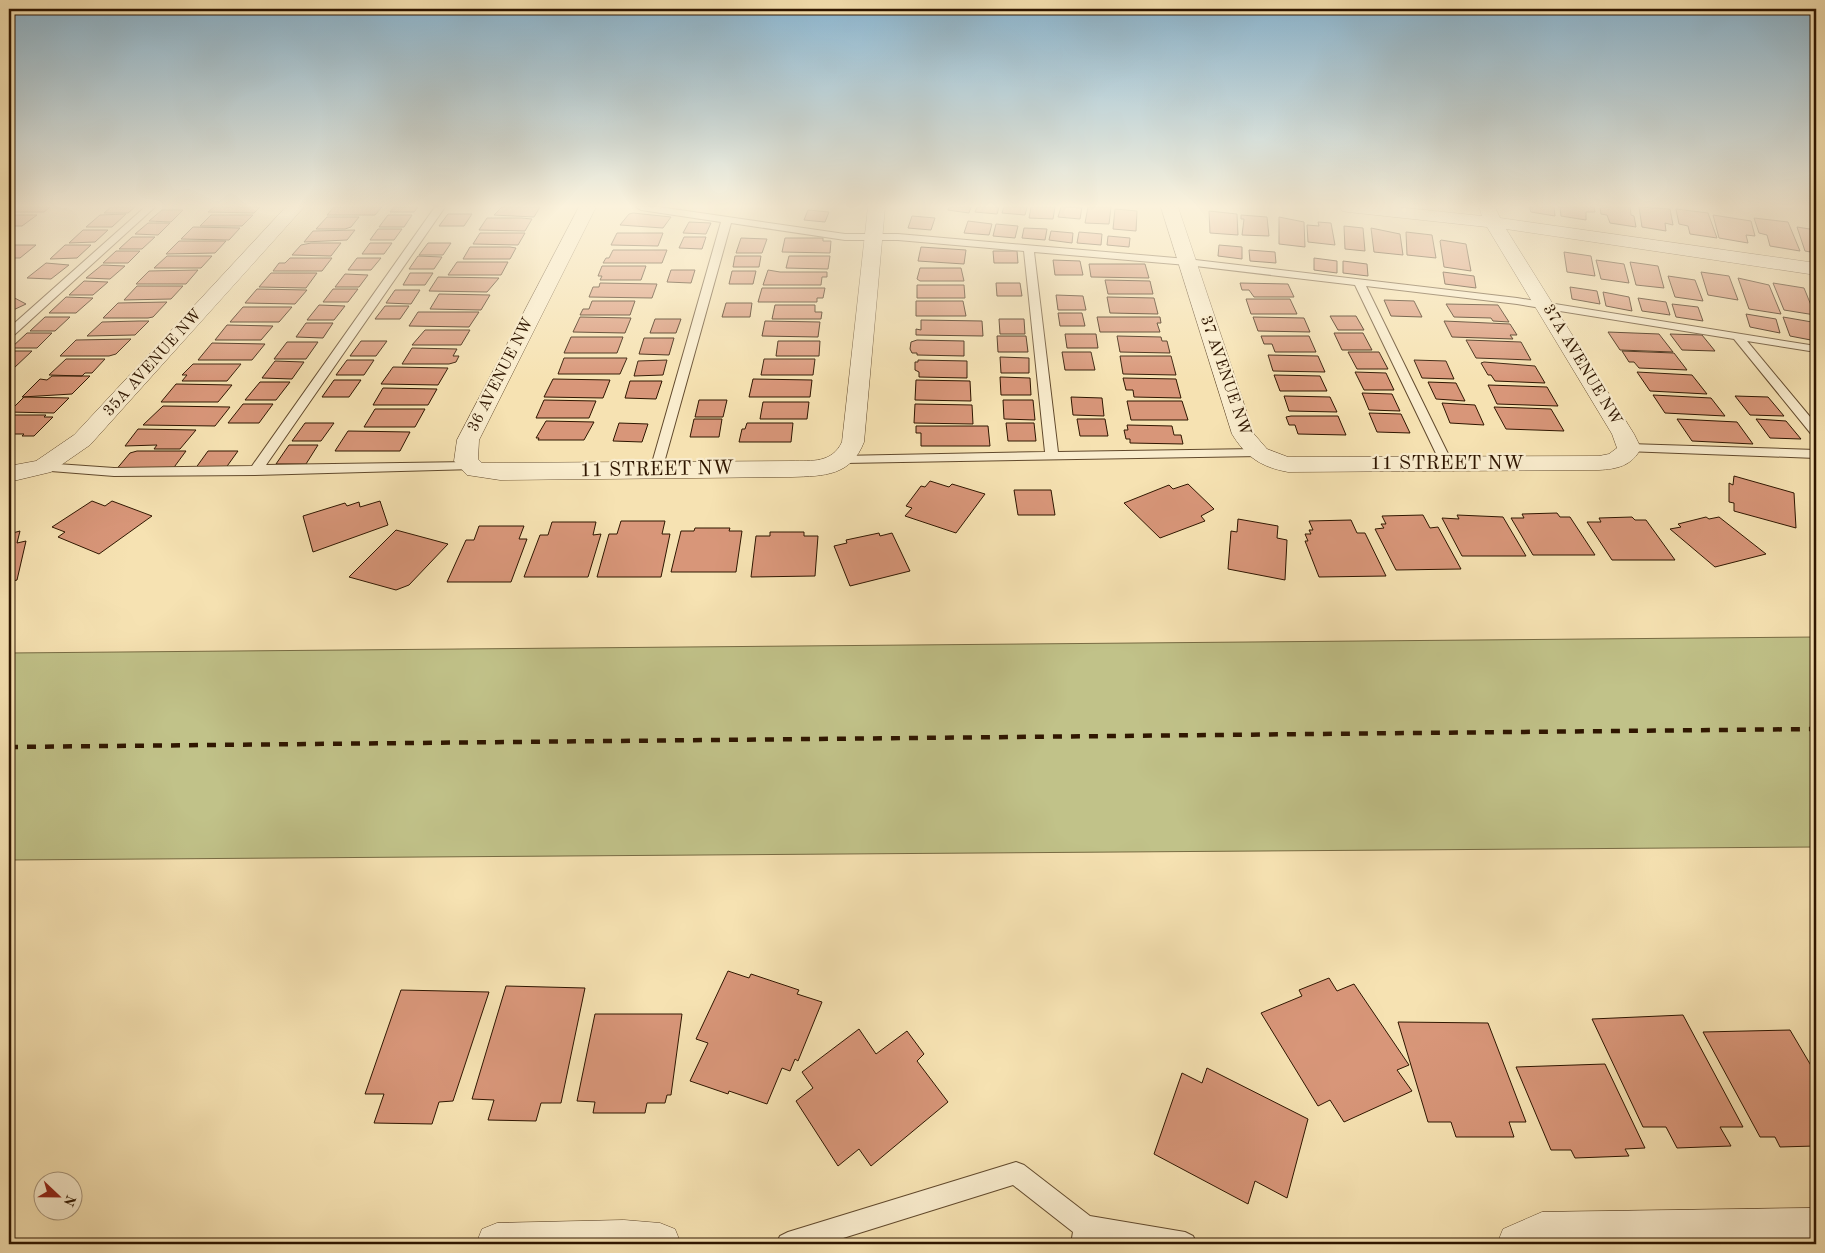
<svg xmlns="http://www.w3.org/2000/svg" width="1825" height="1253" font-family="'Old Standard TT',serif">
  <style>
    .green { fill: #c1c289; stroke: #786c44 }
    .building { fill: #d89679; stroke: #2f1600 }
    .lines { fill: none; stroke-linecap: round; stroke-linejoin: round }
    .service-casing { stroke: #61492c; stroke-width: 2 }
    .minor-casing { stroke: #61492c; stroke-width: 1 }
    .service { fill: #f9eccd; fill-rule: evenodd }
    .minor { fill: #f9eccd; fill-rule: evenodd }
    .rail { stroke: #2f1600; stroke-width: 4.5; stroke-dasharray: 9 9; stroke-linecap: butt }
    .labels { text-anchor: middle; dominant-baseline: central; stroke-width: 4.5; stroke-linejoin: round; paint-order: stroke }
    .far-street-label { font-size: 16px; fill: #2f1600; stroke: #f9eccd }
    .street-label { font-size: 20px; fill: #2f1600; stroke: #f9eccd }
  </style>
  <rect width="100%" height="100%" fill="#f6e2b2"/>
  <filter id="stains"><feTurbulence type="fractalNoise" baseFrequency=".004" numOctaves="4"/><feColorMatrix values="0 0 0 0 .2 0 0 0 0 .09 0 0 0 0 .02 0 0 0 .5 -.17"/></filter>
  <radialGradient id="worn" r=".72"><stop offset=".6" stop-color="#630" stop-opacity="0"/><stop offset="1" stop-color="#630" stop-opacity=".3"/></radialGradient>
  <!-- green -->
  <path class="green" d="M1816,637V847L9,860V653Z"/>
  <!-- building -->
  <path class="building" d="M9,207H50L44,212H9Z
    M111,207H135L128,213H104Z
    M214,207H260L254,213L208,212Z
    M334,207H382L375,215H327Z
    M394,207H418L414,212H390Z
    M502,207H540L534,217L494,215Z
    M949,207H971L969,213L948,210Z
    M977,207H999L997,214L975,212Z
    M1004,207H1027L1025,215L1002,213Z
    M1031,207H1055L1053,219L1029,218Z
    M1061,207H1082L1080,219L1058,217Z
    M1088,207H1111L1109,224L1085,223Z
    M1529,207H1554L1555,216L1531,212Z
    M1558,207H1594L1595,212H1586V220L1561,216L1560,207Z
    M1600,207H1630L1631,215L1634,216L1636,227L1610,223L1607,215L1601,214Z
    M1639,207L1670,209L1673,225L1665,223L1666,231L1642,227Z
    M1115,209L1137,211L1136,231L1113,229Z
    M1676,209L1708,213L1717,238L1690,234L1688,226L1679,224Z
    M162,210H183L171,222L149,221Z
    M808,210L829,212L825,222L804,220Z
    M1209,211L1237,214L1238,235L1210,233Z
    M126,214L112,227H86L100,215Z
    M448,214H472L464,226H439Z
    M629,214L633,213L671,217L663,228L620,225Z
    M9,215H37L22,226H9Z
    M211,215H253L242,226H200Z
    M388,215H412L404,227H379Z
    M1241,215L1267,217L1269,236L1242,235L1244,219H1241Z
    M1713,215L1751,221L1755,236L1746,235L1748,243L1719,238Z
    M912,216L935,218L931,230L908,228Z
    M327,217H359L351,227L345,229H316Z
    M1279,217L1304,222L1305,247L1279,244Z
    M487,218H521L532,219L525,231L479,230Z
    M1754,218L1788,222L1800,251L1770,246L1767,235L1759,233Z
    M968,221L992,224L989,235L964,233Z
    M689,222L711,223L706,234L683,233Z
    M1318,222L1331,223L1335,245L1308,242L1307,225L1319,226Z
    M148,223H170L158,235L135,234Z
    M996,224L1018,226L1015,238L993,236Z
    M1344,226L1363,228L1365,251L1345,249Z
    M193,227L240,228L229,240L181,239Z
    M1797,227L1816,230V253L1805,251Z
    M1024,228L1047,229L1045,240L1022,238Z
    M1371,228L1400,234L1403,255L1374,252Z
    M378,229H402L394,240H370Z
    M83,230H108L95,242L69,243Z
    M355,230L347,240L304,242L313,231Z
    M1051,231L1073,233L1072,243L1049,240Z
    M1079,232L1102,234L1101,245L1077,243Z
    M1406,232L1432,235L1436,258L1407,255Z
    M480,233H525L518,245L473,244Z
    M617,233H663L658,246L611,245Z
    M1108,236L1130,238L1129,247L1107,245Z
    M132,237H155L142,249H119Z
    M684,237H706L702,249L679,248Z
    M741,238L767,239L762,253H736Z
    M785,238H823V241H831L830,253L782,252Z
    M1441,240L1466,244L1471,271L1444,267L1440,241Z
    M179,241H226L215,253L166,254Z
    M311,243H341L331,256L292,255L301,245Z
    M370,243H392L384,254H362Z
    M428,243H451L443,255H419Z
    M9,245H36L20,258H9Z
    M65,245H91L77,258L50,259Z
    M1219,245L1242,247V259L1218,256Z
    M470,247H510L516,248L510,259H463Z
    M921,247L966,250L964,264L918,261Z
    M613,250H667L662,263H603L606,258H609Z
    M1249,250L1275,252L1276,263L1250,261Z
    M116,251H140L128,263H103Z
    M993,251H1017L1018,263H994Z
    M1564,252L1591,256L1595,276L1567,272Z
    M167,256H212L201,268H154Z
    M418,256L442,257L434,269H409Z
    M735,256H761L759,267H733Z
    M789,256H830L828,269L786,268Z
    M290,258H332L322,271H273L279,263H285Z
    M357,258H381L371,270H348Z
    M1314,258L1337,261V273L1314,270Z
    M1053,260L1080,261L1083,275H1055Z
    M1596,260L1624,264L1629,283L1601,279Z
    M1343,261L1367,264L1368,276L1343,273Z
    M457,262H508L501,275H448Z
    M1630,262L1658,266L1664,288L1636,285Z
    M46,263L69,265L51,279L27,278Z
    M1089,264H1145L1149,278L1091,277Z
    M102,265L125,266L110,279L86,278Z
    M602,266H646L641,280H600L602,276H598Z
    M920,268H961L964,281H920L917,279Z
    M198,270L186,284H136L149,271Z
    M671,270H695L691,283L667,282Z
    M768,270L780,272H827V277H822L821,285H763Z
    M732,271H756L753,284H729Z
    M1443,272L1474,276L1476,288L1445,284Z
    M1701,272L1729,276L1738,300L1708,295Z
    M271,273H317L306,288L259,287Z
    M410,273H433L425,285H403Z
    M345,274L368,275L359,287H335Z
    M1668,276L1695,280L1703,301L1675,297Z
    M438,277L499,278L487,292L429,291Z
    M1738,278L1769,285L1781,314L1749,309Z
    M1105,280L1150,281L1153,294H1108Z
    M84,281L108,282L93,295H69Z
    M600,283L657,284L652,298L589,297L593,287H599Z
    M996,283H1020L1022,296H997Z
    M1240,283L1288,284L1294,297H1254L1249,290H1242Z
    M1773,283L1804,288L1815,315L1784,310Z
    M917,285H964L965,298H917Z
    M137,286H183L171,299L124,300Z
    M1570,287L1597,291L1600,304L1572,299Z
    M762,288H825L823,298H817V302H758Z
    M257,289L307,290L295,304L245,303Z
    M333,289H358L348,302H323Z
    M395,290H420L411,304L386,303Z
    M1603,292L1629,297L1632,311L1606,306Z
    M439,294L490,295L481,310L430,309Z
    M9,295L26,304L9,312Z
    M1056,295L1083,296L1086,310H1058Z
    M66,297L93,298L76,313H49Z
    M1107,297L1154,298L1158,314L1110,313Z
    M1638,298L1666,302L1670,315L1642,311Z
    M1246,299H1290L1297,314H1251Z
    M1384,300L1414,301L1422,317L1391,316Z
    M592,301H635L630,315H580L583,309H589Z
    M916,301H963L966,316H916Z
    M167,302L153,317L148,318H103L118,303Z
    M726,303H752L750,317H722Z
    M1446,304L1498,305L1509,322L1493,321L1491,318L1454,317Z
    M1672,304L1698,307L1703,321L1676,317Z
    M319,305L345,306L334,320H307Z
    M775,305H815V312H822L821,319H772Z
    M385,306H409L400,319H375Z
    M243,307H292L279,322H230Z
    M418,312H479L469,327L409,326Z
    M1058,313H1082L1085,326H1060Z
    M1746,314L1776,319L1780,333L1750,327Z
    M1330,316H1356L1364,330H1338Z
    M45,317H70L55,331H30Z
    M580,317L631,318L625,333L573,332Z
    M1097,317H1160L1161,323H1157L1160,332H1100Z
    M1253,317L1304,318L1310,332L1258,331Z
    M1783,317L1812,322L1816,341L1790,336Z
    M655,319H681L676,333H650Z
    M999,319H1024L1025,334H1000Z
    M921,320L982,321L983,336L916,335V329L921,330Z
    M139,321H149L135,335L87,336L102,322Z
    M765,321L820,322L818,337L762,336Z
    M1444,321L1510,324L1517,335H1510L1513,339L1452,337Z
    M306,323H333L323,338L296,337Z
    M227,325L273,326L261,340H215Z
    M425,330H470L461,345H412Z
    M1608,332L1659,334L1673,352L1620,350Z
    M27,333H52L37,348H11Z
    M1334,333H1363L1372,350H1342Z
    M1065,334H1096L1098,348H1067Z
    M1670,334L1702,335L1715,351L1682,350Z
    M997,336H1026L1028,352H998Z
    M1117,336L1161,337L1162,341H1167L1170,353L1120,352Z
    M1261,336H1309L1316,352H1275L1272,344H1264Z
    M571,337H623L617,353H564Z
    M644,338H674L669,355L639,354Z
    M131,339L116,354L109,356H60L76,340Z
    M917,340L964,341V356L917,355V353H912L910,349L911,342Z
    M1466,340L1521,342L1531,360L1476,358Z
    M361,341H387L376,356H350Z
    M778,341H820L819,356H776Z
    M287,342H318L306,359H274Z
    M212,343L265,344L252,360H198Z
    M412,348L457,349L453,356H459L456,362L449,364H402Z
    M9,351H32L14,368L9,367Z
    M1622,351L1674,353L1687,370L1639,368L1634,362H1629Z
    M1062,352H1091L1095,370H1065Z
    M1348,352H1379L1388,369H1357Z
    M1268,355L1318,356L1325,372L1273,371Z
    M1120,356H1171L1176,375L1123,374Z
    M1000,357L1029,358V373H1001Z
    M564,358H627L620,374H558Z
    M66,359H105L92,373H85L82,376L49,375Z
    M764,359H815L813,375H761Z
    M347,360H374L364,375H336Z
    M667,360L663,375L634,376L638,361Z
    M918,360L967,361V378L919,377V372L915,370V362H918Z
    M1414,360L1446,361L1454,379L1422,378Z
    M275,361L304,362L292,379L262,378Z
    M1484,362L1535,366L1545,383L1495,381L1491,375H1488L1481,363Z
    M193,364H241L227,381H182L187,375H182Z
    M393,367L448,368L438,385L381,384Z
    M1355,372L1386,373L1394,390H1364Z
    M1637,372L1692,375L1707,394L1650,391Z
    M1274,375L1320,376L1327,391H1280Z
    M52,376H90L72,394L22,397L40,379L47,380Z
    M1000,377L1030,378L1031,395H1001Z
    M1123,378L1176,379L1181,398L1134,397L1133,390H1126Z
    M553,379L610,380L603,398L544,397Z
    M753,379L812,380L810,397H749Z
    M334,380H361L349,397H322Z
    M916,380L970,381L971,401L915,400Z
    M630,381H662L656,399L625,398Z
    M260,382H290L276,400H245Z
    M1428,382L1456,383L1465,401L1436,399Z
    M176,384L232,385L218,402H161Z
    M1488,385L1547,387L1558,406L1497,404Z
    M383,388L437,389L428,405H373Z
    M1362,393L1392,394L1400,411L1369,410Z
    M1653,395L1711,398L1725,416L1665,413Z
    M1284,396L1330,397L1337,412L1289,411Z
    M1735,396L1768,397L1784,416L1750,415Z
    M24,397L69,398L54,413L9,412Z
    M1071,397L1102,398L1104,416L1073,415Z
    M544,400L596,401L589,418H536Z
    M699,400H727L723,417H695Z
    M1003,400H1033L1035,420L1004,419Z
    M1127,401H1182L1188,420H1131Z
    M763,402H809L807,419H760Z
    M1442,403L1475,405L1484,425L1450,423Z
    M243,404H273L259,423H228Z
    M915,404L972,405L973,424L914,423Z
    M163,406L230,407L215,426L143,425Z
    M1494,407L1551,409L1564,431L1506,429Z
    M375,409H425L415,427H364Z
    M1369,413L1401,414L1410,433L1377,432Z
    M9,415H46L44,417H53L34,436H22L24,434H9Z
    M1291,416H1338L1346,435L1298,434L1295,425H1289L1286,417Z
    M694,419H722L719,437H690Z
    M1077,419H1105L1108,436H1080Z
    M1677,419L1737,422L1753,444L1692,441Z
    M1756,419L1786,421L1801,439L1770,438Z
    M546,421L594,422L584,440H538L539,438H536Z
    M305,423H334L321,441H292Z
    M619,423L648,424L642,442L613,441Z
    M747,423H793L791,442H739L742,429H745Z
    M1006,423H1034L1036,441H1008Z
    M1127,425L1172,426L1174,435H1181L1183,444L1130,443V439H1126L1124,430H1128Z
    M916,426H988L990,446H921V433H916Z
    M138,429L196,430L180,449H154L157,445L125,446Z
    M348,431L410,432L400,451H335Z
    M289,445H318L306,464H276Z
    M137,451H186L172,470L115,471L130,453Z
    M208,451H238L225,469H195Z
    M1734,476L1794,493L1796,528L1734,511V503L1729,502V483L1733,485Z
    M930,481L949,487L952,484L985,494L956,533L905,516L912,508L906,506L921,486L925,487Z
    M1188,484L1214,509L1201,516L1205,521L1160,538L1124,503L1169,485L1173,489Z
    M1014,490H1051L1055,515H1018Z
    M92,501L105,506L112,501L152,516L99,554L58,537L65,532L52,527Z
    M380,501L388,525L313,552L303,516L345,503L347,506L359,502L360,507Z
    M1557,513L1560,517H1570L1595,555H1533L1511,518H1524L1522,514Z
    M1423,515L1430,528L1438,527L1461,569L1396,570L1375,529L1384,528L1381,524H1386L1382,516Z
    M1457,515L1503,517L1526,556H1462L1442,518L1459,519Z
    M1632,517L1635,520H1646L1675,560H1612L1587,522H1601L1599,518Z
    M1706,517L1709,519L1719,517L1766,554L1715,567L1670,529L1681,527L1678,524Z
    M1238,519L1278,526L1277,538L1287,540L1285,580L1228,569L1231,531L1237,532Z
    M1351,520L1357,533H1365L1386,576L1319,577L1305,541H1308L1305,534H1311L1309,530H1313L1309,521Z
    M621,521H665L662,534H670L661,577H597L609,534H617Z
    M552,522H596L593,535L601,534L588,577H524L540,535H548Z
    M479,526H524L519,539H527L511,582H447L466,540H474Z
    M695,528H730L729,531H742L736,572H671L681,531H694Z
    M396,530L448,544L409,585L396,590L349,577Z
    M20,531L17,543L26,541L17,580L9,582V534Z
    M770,532H804V536H818L815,576L751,577L756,536H770Z
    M879,533L880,536L892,533L910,571L850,586L834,546L847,543L846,540Z
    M728,971L749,978L751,974L799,990L797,994L822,1002L798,1061L795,1059L790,1071L782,1068L767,1104L729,1091L728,1094L690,1081L708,1043L696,1039Z
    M1329,978L1337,991L1354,984L1409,1065L1397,1070L1412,1091L1344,1122L1330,1100L1318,1106L1261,1013L1302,996L1299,990Z
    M506,986L585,988L561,1103H541L536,1121L488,1120L494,1100L472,1099Z
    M401,990L489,992L453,1101L439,1102L432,1124L374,1123L384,1094H365Z
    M595,1014H682L671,1095H667L665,1103H647L645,1113H593L595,1102L577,1101Z
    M1683,1015L1743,1127H1720L1731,1146L1677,1148L1666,1127H1643L1592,1019Z
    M1398,1022L1488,1023L1526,1122H1509L1514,1137H1456L1451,1122H1428Z
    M859,1029L876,1054L907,1031L924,1054L917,1061L948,1102L871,1166L859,1149L838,1166L796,1101L813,1088L802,1072Z
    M1790,1030L1816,1074V1140H1811L1815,1146L1780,1147L1775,1137H1760L1703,1032Z
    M1605,1064L1645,1148L1625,1149L1629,1156L1575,1158L1571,1150H1551L1516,1067Z
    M1207,1068L1308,1119L1287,1198L1255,1181L1248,1204L1154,1154L1182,1073L1202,1083Z
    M960,1240V1244H852V1243Z"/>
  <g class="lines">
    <!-- service casing -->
    <g class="service-casing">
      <path id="service" d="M145,207H155L13,336L9,337V328Z
        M435,207H445L266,465L469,462L475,466L474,469L255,475L114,476L38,470L37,467L43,463L114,468L252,466Z
        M636,207H659L845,234H898L1187,259L1517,298L1816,346V352L1747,341L1816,424V436L1812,435L1734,339L1517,304L1366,286L1453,464L1447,468L1441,464L1355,285L1187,265L1034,252L1058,452L1256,449L1260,450L1262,453L1260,456L844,463L838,459L839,456L1045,452L1024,251L898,240H845L731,223L662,470L656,474L650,470L721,222L641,210Z
        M1629,444L1816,450V458L1625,451L1623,448L1625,445Z
        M1016,1162L1024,1165L1090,1216L1185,1232L1193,1236L1197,1244H1119L1095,1240V1244H1071L1073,1232L1013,1185L824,1244H776L780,1236L788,1232Z"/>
    </g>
    <!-- minor casing -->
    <g class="minor-casing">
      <path id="minor" d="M286,207H304L90,445L51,472L9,482V466L36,461L74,435Z
        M579,207H596L479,440L478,459L482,463L792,461C812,461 832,463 842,442L868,207H885L864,442C851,476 824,476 792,477L500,480L467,475L454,461L457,440Z
        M1161,207H1178L1254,434L1267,449L1288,457L1599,456L1609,454L1617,448L1612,434L1487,227L1348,212L1342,211L1340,207H1396L1482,216L1479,207H1495L1500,218L1816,263V275L1506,229L1634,434L1641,448C1632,466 1617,469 1599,470L1288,472C1261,467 1246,457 1232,434Z
        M1816,1208V1244H1497L1503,1229L1542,1212Z
        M624,1220L660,1223L675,1229L681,1244H476L482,1229L497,1223Z"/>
    </g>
    <!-- service -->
    <use href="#service" class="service"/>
    <!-- minor -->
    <use href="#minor" class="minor"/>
    <!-- rail -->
    <path class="rail" d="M9,747L1816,729"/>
  </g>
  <!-- sky -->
  <linearGradient id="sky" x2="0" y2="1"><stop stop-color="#8ab7d3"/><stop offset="0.54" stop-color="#fbf2dc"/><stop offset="1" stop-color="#fbf2dc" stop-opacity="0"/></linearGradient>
  <rect width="1825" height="382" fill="url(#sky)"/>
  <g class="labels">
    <!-- far-street labels -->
    <g class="far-street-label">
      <text transform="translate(153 363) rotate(-48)">35A AVENUE NW</text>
      <text transform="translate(1582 365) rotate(59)">37A AVENUE NW</text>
      <text transform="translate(501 375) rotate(-63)">36 AVENUE NW</text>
      <text transform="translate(1225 376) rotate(71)">37 AVENUE NW</text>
    </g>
    <!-- street labels -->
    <g class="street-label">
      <text x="1447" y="464">11 STREET NW</text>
      <text transform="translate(657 470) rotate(-1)">11 STREET NW</text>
    </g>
  </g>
  <!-- margin -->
  <rect width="1825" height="1253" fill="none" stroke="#f6e2b2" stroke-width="30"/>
  <rect x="10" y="10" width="1805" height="1233" fill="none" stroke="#2f1600" stroke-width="2.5"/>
  <rect x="15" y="15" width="1795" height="1223" fill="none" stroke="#2f1600"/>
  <!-- north arrow -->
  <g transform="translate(58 1196) rotate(112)"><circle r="24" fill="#f9eccd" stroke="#a8967b"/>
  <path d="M0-4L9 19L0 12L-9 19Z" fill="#8f2418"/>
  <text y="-8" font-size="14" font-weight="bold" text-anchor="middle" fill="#2f1600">N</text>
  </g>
  <rect width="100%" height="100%" filter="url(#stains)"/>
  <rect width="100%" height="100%" fill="url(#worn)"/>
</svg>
